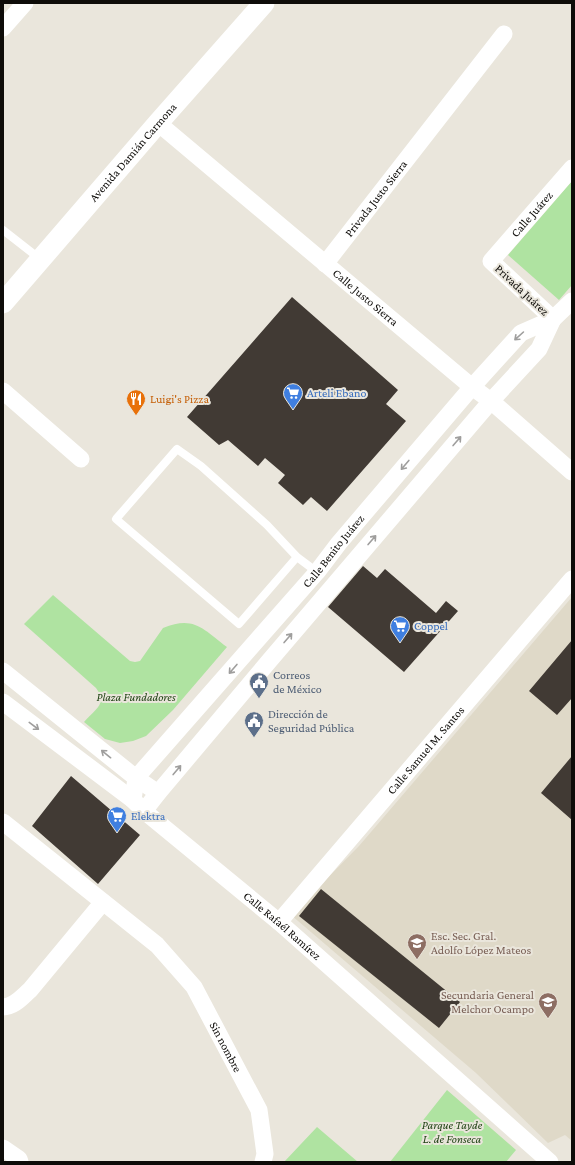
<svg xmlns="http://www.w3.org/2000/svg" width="575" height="1165" font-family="'Crimson Pro',serif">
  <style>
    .built { fill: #dfd9c8 }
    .green { fill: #afe3a1 }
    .building { fill: #413a34 }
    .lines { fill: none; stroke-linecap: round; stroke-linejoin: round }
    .service { stroke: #fff; stroke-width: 8 }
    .minor { stroke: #fff; stroke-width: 17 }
    .tertiary { stroke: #fff; stroke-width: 21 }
    .oneway { stroke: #9f9e9d }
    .labels { text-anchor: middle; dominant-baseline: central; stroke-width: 4; stroke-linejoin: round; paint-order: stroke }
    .street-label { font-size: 12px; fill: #0e0c09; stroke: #eae6dc }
    .shop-label { font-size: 12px; fill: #366cbe; stroke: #eae6dc; text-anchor: start }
    .food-label { font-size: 12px; fill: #c56008; stroke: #eae6dc; text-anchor: start }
    .service-label { font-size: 12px; fill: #4e5e75; stroke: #eae6dc; text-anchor: start }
    .park-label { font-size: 12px; font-style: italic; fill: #1e4113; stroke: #eae6dc }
    .education-label { font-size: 12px; fill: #785e54; stroke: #eae6dc; text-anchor: start }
  </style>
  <rect width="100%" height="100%" fill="#eae6dc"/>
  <!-- built -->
  <path class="built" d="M572,597V1141L565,1135L548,1143L476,1073L291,915L359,846Z"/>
  <!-- green -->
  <path class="green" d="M572,181V285L559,300L508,255Z
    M53,595L130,661L135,662L140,661L163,628C194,615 203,629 227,647L173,710L146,736L133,741L120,743L105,739L84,722C95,709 108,704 96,688L24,624Z
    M447,1090L516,1150L506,1162H390Z
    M317,1127L358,1162H284Z"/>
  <!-- building -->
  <path class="building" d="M292,297L398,390L386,404L406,421L327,511L311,497L303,505L278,483L285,475L265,458L258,466L228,440L219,445L187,417Z
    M363,566L377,578L385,569L436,613L446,601L458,611L404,672L328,607Z
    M572,640V698L557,715L529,691Z
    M572,756V820L541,793Z
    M71,776L140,835L98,884L32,826Z
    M321,889L460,1002L439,1028L299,916Z"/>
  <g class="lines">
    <!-- service -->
    <path class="service" d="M3,230L40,259
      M297,557L239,624L116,519L177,449L201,466L267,525L297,557L317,572"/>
    <!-- minor -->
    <g class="minor">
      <path d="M3,28L25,3"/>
      <path id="s1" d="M158,123L472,387L491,401L572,472"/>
      <path id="s2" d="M325,264L504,34"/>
      <path id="s3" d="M553,319L491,261L572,168"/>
      <path d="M3,391L81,459"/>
      <path d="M3,671L136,778L158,793"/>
      <path id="s4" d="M3,702L133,800L144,811L279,922L550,1162"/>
      <path id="s5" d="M133,800L136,778L317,572L339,543L472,387L521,333L553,319L572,301"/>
      <path d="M144,811L158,793L270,660L491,401L539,349L553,319"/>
      <path id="s6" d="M3,822L157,945L194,987L259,1110L265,1154L263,1162"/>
      <path id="s7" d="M279,922L572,579"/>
      <path d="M3,1007C14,1007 22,997 30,990L103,902"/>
      <path d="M3,1148L19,1159L20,1162"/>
    </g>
    <!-- tertiary -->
    <path class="tertiary" id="s8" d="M3,303L158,123L264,3"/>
  </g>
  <!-- one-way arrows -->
  <defs><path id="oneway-shaft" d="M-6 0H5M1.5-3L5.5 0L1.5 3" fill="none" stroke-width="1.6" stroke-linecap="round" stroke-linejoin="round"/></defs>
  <g class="oneway">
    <use href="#oneway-shaft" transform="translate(519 336) rotate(138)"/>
    <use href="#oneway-shaft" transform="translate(457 441) rotate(-49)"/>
    <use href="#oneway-shaft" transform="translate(405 465) rotate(130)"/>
    <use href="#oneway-shaft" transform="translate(372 540) rotate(-49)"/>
    <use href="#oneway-shaft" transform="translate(288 638) rotate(-49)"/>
    <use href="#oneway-shaft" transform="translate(233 669) rotate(131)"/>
    <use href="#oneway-shaft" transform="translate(34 726) rotate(37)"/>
    <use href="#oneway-shaft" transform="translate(106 754) rotate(-141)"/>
    <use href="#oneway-shaft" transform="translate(177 770) rotate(-50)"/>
  </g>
  <!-- icons -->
  <defs>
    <g id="supermarket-pin" transform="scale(1)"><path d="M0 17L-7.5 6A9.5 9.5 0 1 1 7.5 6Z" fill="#3f7fe0" stroke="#eae6dc"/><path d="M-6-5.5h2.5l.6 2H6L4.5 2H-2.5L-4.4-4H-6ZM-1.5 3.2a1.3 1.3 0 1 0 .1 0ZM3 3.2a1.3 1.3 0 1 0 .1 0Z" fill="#fff"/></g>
    <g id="restaurant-pin" transform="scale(1)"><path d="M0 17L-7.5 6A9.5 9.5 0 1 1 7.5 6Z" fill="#e8710a" stroke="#eae6dc"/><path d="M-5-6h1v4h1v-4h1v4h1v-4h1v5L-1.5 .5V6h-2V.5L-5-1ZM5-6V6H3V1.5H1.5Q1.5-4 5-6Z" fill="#fff"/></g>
    <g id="civic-pin" transform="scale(1)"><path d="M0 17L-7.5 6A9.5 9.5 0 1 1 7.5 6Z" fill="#5c6f8a" stroke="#eae6dc"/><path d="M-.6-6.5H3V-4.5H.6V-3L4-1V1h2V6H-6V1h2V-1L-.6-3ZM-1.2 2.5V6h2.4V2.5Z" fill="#fff"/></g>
    <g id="school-pin" transform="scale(1)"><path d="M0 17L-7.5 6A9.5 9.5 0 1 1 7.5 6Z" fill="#8d6e63" stroke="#eae6dc"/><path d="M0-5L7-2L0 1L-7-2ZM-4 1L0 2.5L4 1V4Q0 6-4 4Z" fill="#fff"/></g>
  </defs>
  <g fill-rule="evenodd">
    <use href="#supermarket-pin" x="293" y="393"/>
    <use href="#restaurant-pin" x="136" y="399"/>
    <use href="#supermarket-pin" x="400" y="626"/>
    <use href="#civic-pin" x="259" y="682"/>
    <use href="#civic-pin" x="254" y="721"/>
    <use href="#supermarket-pin" x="117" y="816"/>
    <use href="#school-pin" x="417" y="943"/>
    <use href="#school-pin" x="548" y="1002"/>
  </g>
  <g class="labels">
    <!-- street labels -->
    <g class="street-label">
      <text stroke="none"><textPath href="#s8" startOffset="199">Avenida Damián Carmona</textPath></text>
      <text stroke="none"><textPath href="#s2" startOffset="83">Privada Justo Sierra</textPath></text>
      <text stroke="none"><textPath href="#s3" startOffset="147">Calle Juárez</textPath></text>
      <text transform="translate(522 290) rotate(43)">Privada Juárez</text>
      <text stroke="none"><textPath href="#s1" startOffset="271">Calle Justo Sierra</textPath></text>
      <text stroke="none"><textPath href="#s5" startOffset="323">Calle Benito Juárez</textPath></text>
      <text stroke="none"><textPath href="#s7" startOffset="226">Calle Samuel M. Santos</textPath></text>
      <text stroke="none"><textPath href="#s4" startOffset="358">Calle Rafaél Ramírez</textPath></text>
      <text stroke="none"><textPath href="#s6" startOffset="321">Sin nombre</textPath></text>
    </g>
    <!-- shop labels -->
    <g class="shop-label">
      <text x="307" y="393">Arteli Ebano</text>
      <text x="414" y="626">Coppel</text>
      <text x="131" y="816">Elektra</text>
    </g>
    <!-- food labels -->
    <g class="food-label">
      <text x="150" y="399">Luigi's Pizza</text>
    </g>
    <!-- service labels -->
    <g class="service-label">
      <text x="273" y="675">Correos<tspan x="273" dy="14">de México</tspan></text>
      <text x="268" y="714">Dirección de<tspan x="268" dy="14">Seguridad Pública</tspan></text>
    </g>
    <!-- park labels -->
    <g class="park-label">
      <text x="136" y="697">Plaza Fundadores</text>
      <text x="452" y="1125">Parque Tayde<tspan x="452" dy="14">L. de Fonseca</tspan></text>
    </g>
    <!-- education labels -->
    <g class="education-label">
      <text x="431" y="936">Esc. Sec. Gral.<tspan x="431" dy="14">Adolfo López Mateos</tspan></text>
      <text x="534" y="995" text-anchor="end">Secundaria General<tspan x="534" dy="14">Melchor Ocampo</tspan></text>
    </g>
  </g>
  <!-- border -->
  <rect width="575" height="1165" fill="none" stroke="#0e0c09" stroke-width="8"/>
</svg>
